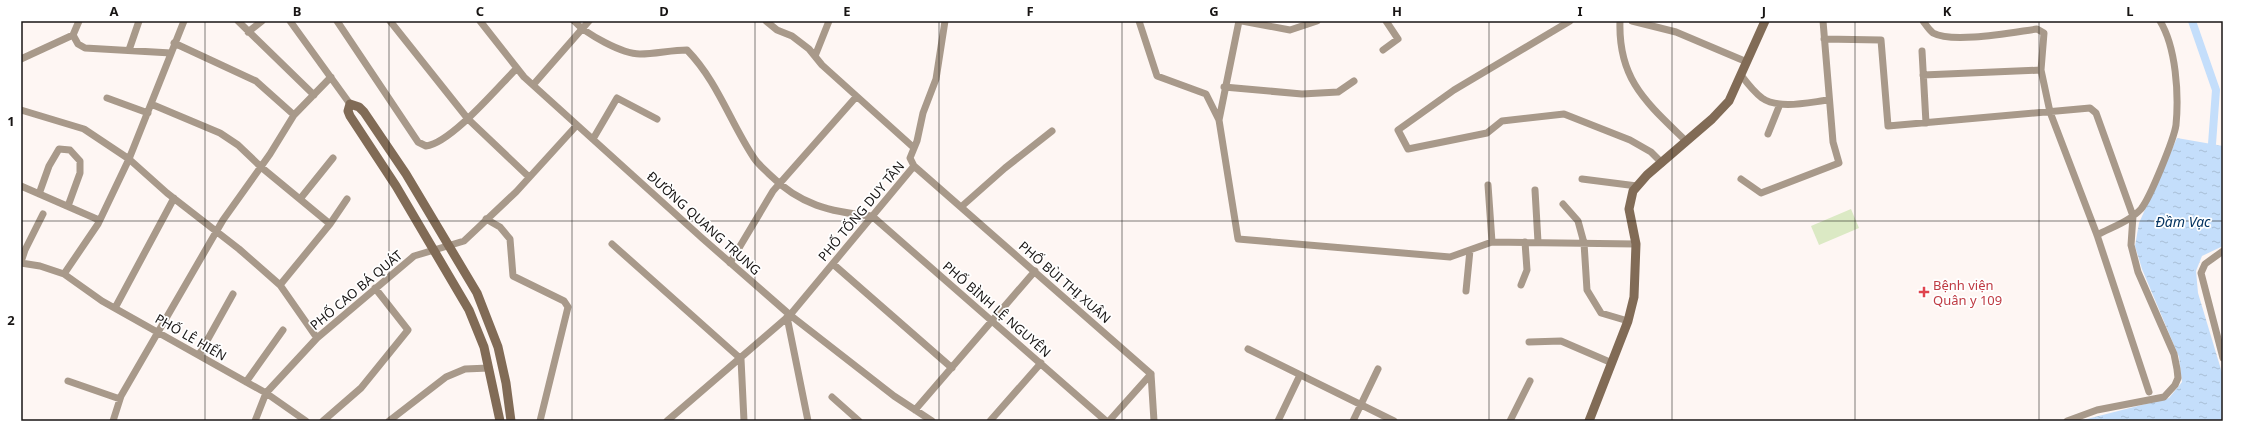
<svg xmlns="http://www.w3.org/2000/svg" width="2244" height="442" font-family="'Noto Sans',sans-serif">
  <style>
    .pitch { fill: #dbe9c4 }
    .water { fill: url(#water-ripples) }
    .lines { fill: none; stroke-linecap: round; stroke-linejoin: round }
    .canal { stroke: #c4defb; stroke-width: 8 }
    .street { stroke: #a8998a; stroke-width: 7 }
    .secondary { stroke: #816b56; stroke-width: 9 }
    .grid { fill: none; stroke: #181514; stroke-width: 1; stroke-opacity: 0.55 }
    .health-dot { fill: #e0444e; stroke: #fff; stroke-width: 1.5 }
    .labels { text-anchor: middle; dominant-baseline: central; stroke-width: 3.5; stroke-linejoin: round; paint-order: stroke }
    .street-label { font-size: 13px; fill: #181514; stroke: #fff }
    .health-label { font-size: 13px; fill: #be3a42; stroke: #fff; text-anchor: start }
    .water-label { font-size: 14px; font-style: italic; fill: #073663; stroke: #fff }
    .neatline { fill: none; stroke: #181514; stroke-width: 1.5 }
    .grid-label { font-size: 13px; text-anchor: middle; font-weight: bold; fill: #181514 }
  </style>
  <defs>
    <pattern id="water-ripples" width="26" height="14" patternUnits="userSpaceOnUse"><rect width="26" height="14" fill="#c4defb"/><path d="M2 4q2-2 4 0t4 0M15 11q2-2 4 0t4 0" fill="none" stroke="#a8bed6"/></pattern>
  </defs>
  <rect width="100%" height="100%" fill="#fef6f3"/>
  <!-- pitch -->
  <path class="pitch" d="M1851,209L1859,228L1819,245L1811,226Z"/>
  <!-- water -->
  <path class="water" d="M2177,138L2223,146V246L2202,256L2196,271L2198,293L2223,376V421H2079L2169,398L2182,382L2179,357L2142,269L2135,246L2139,223Z"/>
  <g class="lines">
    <!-- canal -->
    <path class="canal" d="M2192,21L2216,90L2212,144"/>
    <!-- street -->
    <path class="street" d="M238,21L314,95
      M290,21L350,104
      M337,21L418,142L426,146C451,143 498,87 517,68
      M390,21L468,119L529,177
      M480,21L524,77L702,238L790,315L894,396L932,421
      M574,21C586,34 622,54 640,54C656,54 671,50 687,50C718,82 730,122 754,158C758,164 764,169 769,174C800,205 830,212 872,216L1106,421
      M766,21L777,30L792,36L809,49L822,65L913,147
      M945,21L936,79L923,113L917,141L910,158L914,166L1151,374L1109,421
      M1139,21L1157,76L1206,94L1219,120L1238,239L1450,257L1492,242L1636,244
      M1242,21L1290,30L1317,21
      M1570,21L1454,90L1398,130L1408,149L1487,133L1502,121L1564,114L1630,140L1651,152L1662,163
      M1620,21C1618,80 1647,103 1686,141
      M1632,21L1676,32L1747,62
      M1923,21C1926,25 1929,30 1933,33C1953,44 2014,32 2037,29L2044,33L2041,70L2050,112L2097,235L2149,392
      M248,32L262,21
      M73,35L78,44L85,48L171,53
      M1824,39L1881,40L1888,126L2090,108L2096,113L2133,216L2131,245L2138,272L2174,354L2177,369L2178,378L2175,385L2164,397L2097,410L2067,421
      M174,43L256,81L294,115
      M129,50L139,21
      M1383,50L1398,39L1386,21
      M1922,51L1926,123
      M815,56L829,21
      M21,59L73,35L79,21
      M1741,75C1747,83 1754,92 1762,98C1779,110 1810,102 1829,100
      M1923,75L2041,70
      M533,85L589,21
      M1224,87L1302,94L1338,92L1354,81
      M107,98L148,113
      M151,104L220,133L238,145L261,167L330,224
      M21,110L84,129L129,159L167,193L239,249L280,285L317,338
      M1219,120L1239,21
      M1768,134L1780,104
      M593,139L617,98L657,119
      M1582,179L1637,186
      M1741,179L1761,193L1839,163L1833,142L1823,21
      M1488,185L1492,242
      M21,186L99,220
      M1535,190L1538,242
      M39,194L49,166L59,149L70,150L80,161V173L68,206
      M300,199L333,158
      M1563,204L1578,221L1584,243L1587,290L1601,313L1628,321
      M961,207L1005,168L1052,131
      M486,219L500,227L510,239L513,276L564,301L568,307L540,421
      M2097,235C2112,227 2130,221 2141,209C2150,198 2174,139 2176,125C2179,94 2176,47 2160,21
      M612,244L741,359L744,421
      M2223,251L2205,264L2201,273L2223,358
      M21,262L25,250L43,214
      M21,263L40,266L64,274L98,224L129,159L184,21
      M730,263L773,191L856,97
      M833,264L952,368
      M64,274L102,301L266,393L306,421
      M280,285L330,224L347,199
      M1521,285L1527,270L1525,242
      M1466,291L1470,250
      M115,308L174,198
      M787,317L808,421
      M1529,342L1561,341L1612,363
      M1248,349L1394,421
      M199,355L233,294
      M1151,374L1154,421
      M68,381L120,399
      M246,382L283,330
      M832,397L859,421
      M915,410L1035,271
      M113,421L121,396L223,220L270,154L294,115L331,77
      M255,421L266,393L317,338L414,256L464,241L516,192L577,125
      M323,421L361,388L408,330L375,288
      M389,421L446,377L465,369L489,368
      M667,421L790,315L914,166
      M990,421L1041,363
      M1278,421L1300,375
      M1353,421L1378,369
      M1510,421L1530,381"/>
    <!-- secondary -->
    <path class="secondary" d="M500,421L484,347L469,310L396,186L350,116L348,111L350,104L359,107L364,112L406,174L477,293L498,347L506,383L511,421
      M1589,421L1628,321L1634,297L1636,244L1629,209L1633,191L1647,175L1712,119L1729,101L1765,21"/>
  </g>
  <!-- grid -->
  <path class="grid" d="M205,21V421M389,21V421M572,21V421M755,21V421M939,21V421M1122,21V421M1305,21V421M1489,21V421M1672,21V421M1855,21V421M2039,21V421M21,221H2223"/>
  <!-- markers -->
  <path class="health-dot" d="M1922 286h4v4h4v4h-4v4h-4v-4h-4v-4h4z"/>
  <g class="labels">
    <!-- street labels -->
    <g class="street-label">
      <text transform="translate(861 211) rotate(-50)">PHỐ TỐNG DUY TÂN</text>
      <text transform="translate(704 223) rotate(42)">ĐƯỜNG QUANG TRUNG</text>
      <text transform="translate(1065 282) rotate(41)">PHỐ BÙI THỊ XUÂN</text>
      <text transform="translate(356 290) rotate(-40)">PHỐ CAO BÁ QUÁT</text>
      <text transform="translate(997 309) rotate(41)">PHỐ BÌNH LỆ NGUYÊN</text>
      <text transform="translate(191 337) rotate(30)">PHỐ LÊ HIẾN</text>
    </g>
    <!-- health labels -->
    <g class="health-label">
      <text x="1933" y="285">Bệnh viện<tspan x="1933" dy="15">Quân y 109</tspan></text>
    </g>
    <!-- water labels -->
    <g class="water-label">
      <text x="2183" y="221">Đầm Vạc</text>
    </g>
  </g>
  <!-- border -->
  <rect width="2244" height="442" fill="none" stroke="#ffffff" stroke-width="44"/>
  <rect x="22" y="22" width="2200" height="398" class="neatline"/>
  <g class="grid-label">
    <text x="114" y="16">A</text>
    <text x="297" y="16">B</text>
    <text x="480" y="16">C</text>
    <text x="664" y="16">D</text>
    <text x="847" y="16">E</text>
    <text x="1030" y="16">F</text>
    <text x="1214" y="16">G</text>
    <text x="1397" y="16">H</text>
    <text x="1580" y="16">I</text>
    <text x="1764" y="16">J</text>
    <text x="1947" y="16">K</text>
    <text x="2130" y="16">L</text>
    <text x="11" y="126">1</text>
    <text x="11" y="325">2</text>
  </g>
</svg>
